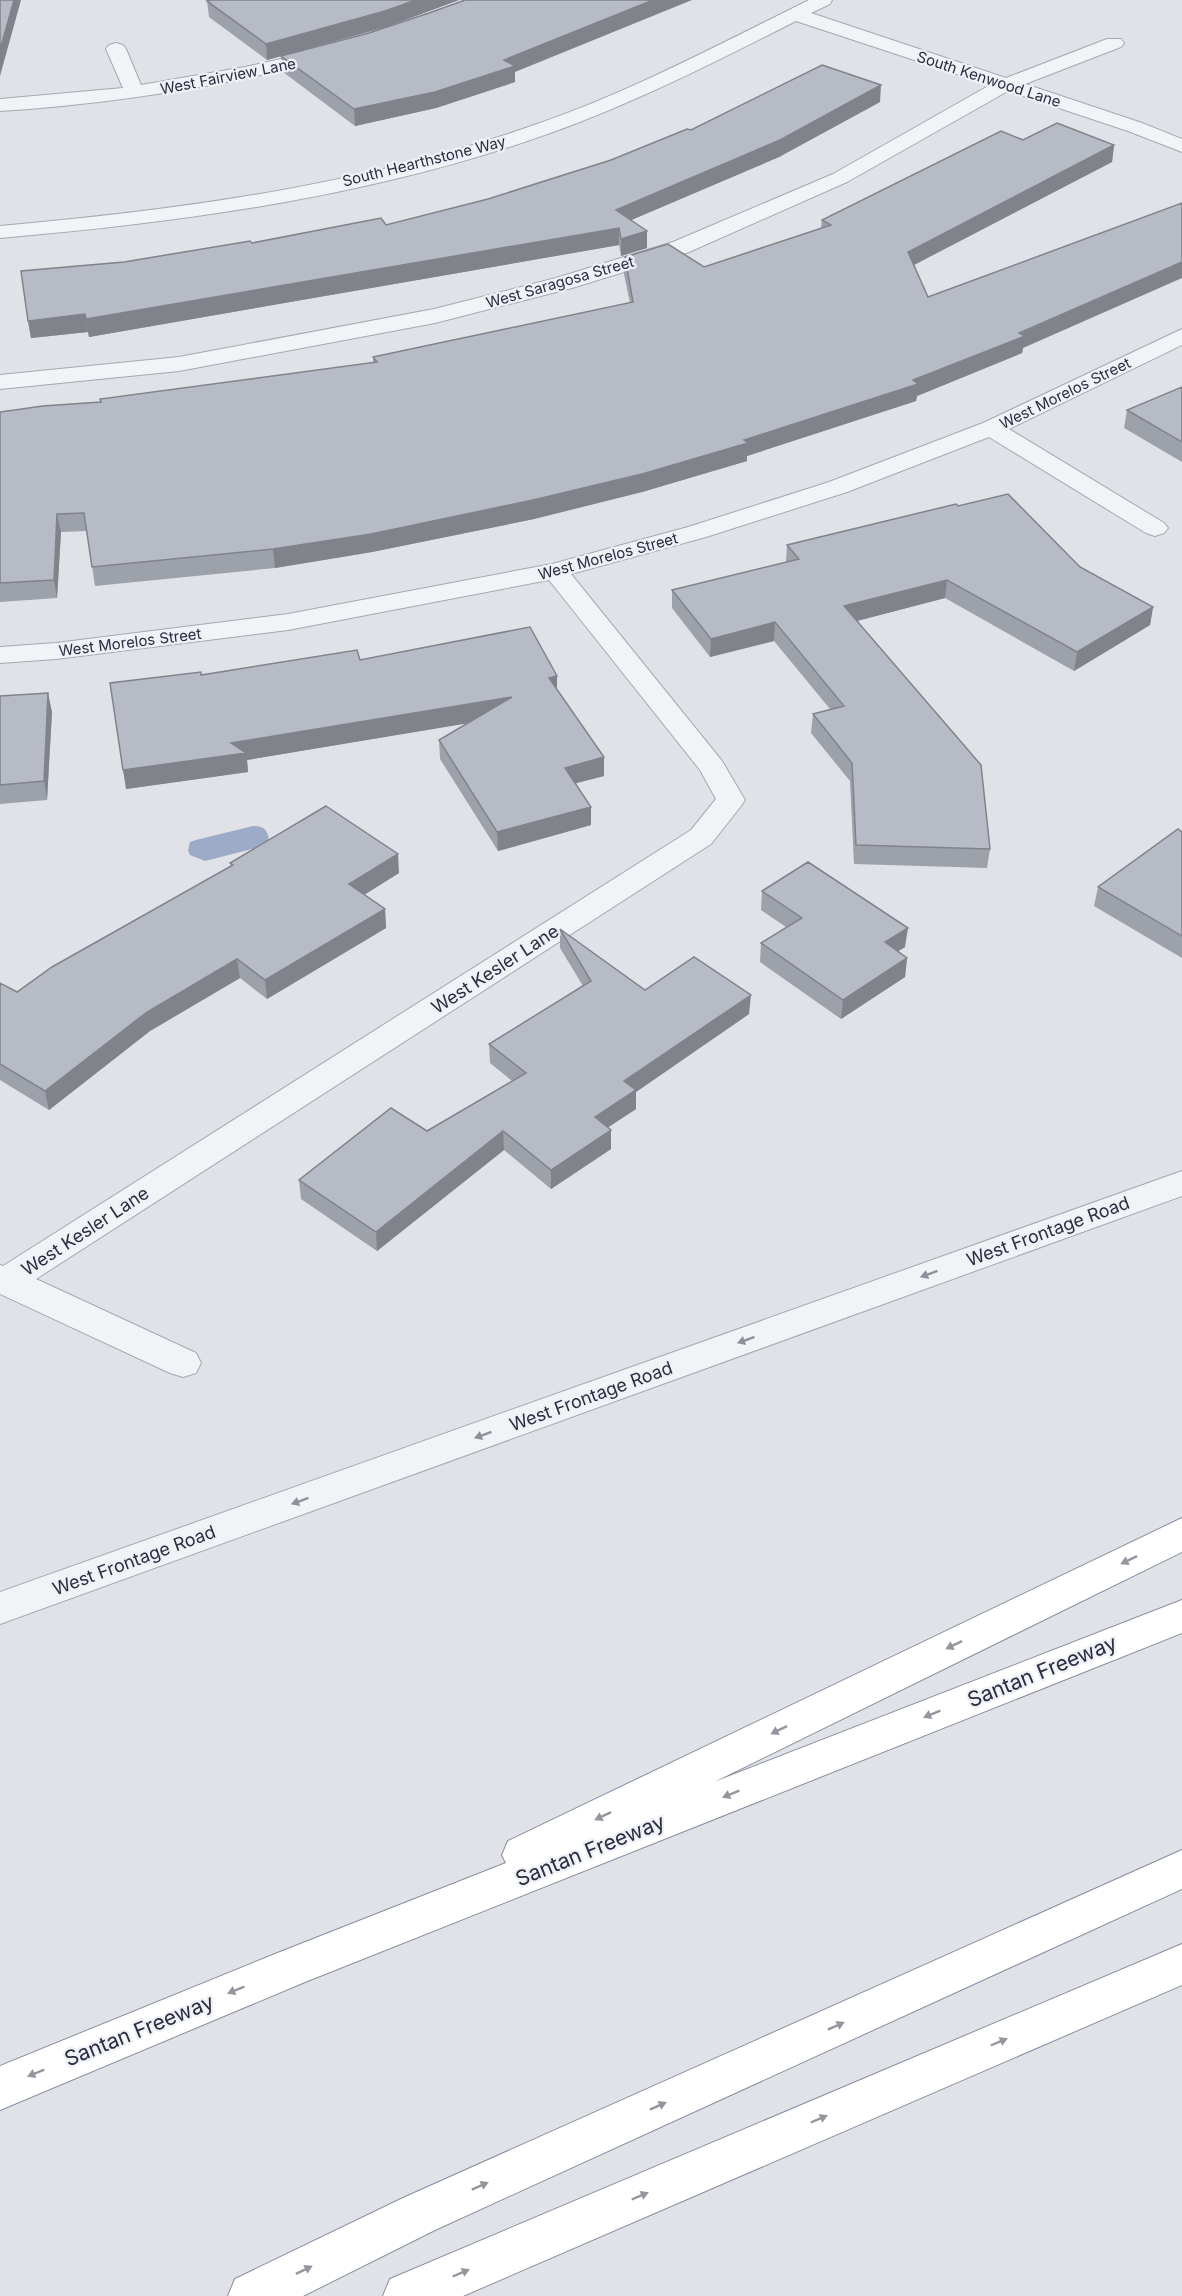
<svg xmlns="http://www.w3.org/2000/svg" width="1182" height="2296" font-family="Inter,sans-serif">
  <style>
    .water { fill: #9cabc7 }
    .lines { fill: none; stroke-linecap: round; stroke-linejoin: round }
    .minor-casing { stroke: #a5a8b2; stroke-width: 2 }
    .highway-casing { stroke: #888e9f; stroke-width: 2 }
    .minor { fill: #f2f3f7; fill-rule: evenodd }
    .highway { fill: #fff; fill-rule: evenodd }
    .wall { fill: #9da1a9 }
    .shaded-wall { fill: #80838a }
    .building { fill: #b7bbc5; stroke: #80838a; stroke-width: 1.5 }
    .oneway { fill: #8e909b }
    .oneway2 { fill: #94969f }
    .labels { text-anchor: middle; dominant-baseline: central; stroke-width: 4.5; stroke-linejoin: round; paint-order: stroke }
    .far-street-label { font-size: 15px; fill: #292e3f; stroke: #eff1f6 }
    .street-label { font-size: 18px; fill: #292e3f; stroke: #eff1f6 }
    .near-street-label { font-size: 21px; fill: #292e3f; stroke: #eff1f6 }
  </style>
  <rect width="100%" height="100%" fill="#e0e2e8"/>
  <!-- water -->
  <path class="water" d="M253,826C264,826 268,830 269,841L264,846L205,861L190,855L188,850L190,842L196,840Z"/>
  <g class="lines">
    <!-- minor casing -->
    <g class="minor-casing">
      <path id="minor" d="M809,0H832L830,4L811,13L1006,78L1107,39H1121L1124,43L1121,47L1025,84L1142,123L1182,139V152L1128,131L1008,91L847,182L689,252L572,288L435,323L179,371L0,389V375L179,357L434,309L556,278L673,242L833,174L990,85L796,21C717,61 636,102 553,132C376,196 186,222 0,238V226C181,210 365,185 537,124C630,92 720,44 809,0Z
        M116,43L123,45L126,49L141,85L245,67L325,49L332,51L335,55L332,59C222,86 112,104 0,111V99L123,88L106,49L109,45Z
        M1182,329V345L1009,429L1164,523L1168,528L1164,533L1155,536L1146,533L989,437L847,492L706,537L571,574L722,761L745,800L741,806L711,844L36,1279L196,1353L201,1363L196,1373L183,1377L170,1373L0,1294V1265L3,1266L691,830L716,799L700,770L549,580L288,630L56,659L0,663V647L56,643L288,614L552,564L688,527L829,482L983,423Z
        M1182,1171V1196L0,1624V1592Z"/>
    </g>
    <!-- highway casing -->
    <g class="highway-casing">
      <path id="highway" d="M1182,1518V1552L714,1782L1182,1600V1633L305,1982L0,2110V2066L275,1954L506,1863L502,1855L508,1841Z
        M1182,1850V1889L435,2230L303,2296H228L235,2279L403,2198Z
        M1182,1944V1985L463,2296H383L390,2279Z"/>
    </g>
    <!-- minor -->
    <use href="#minor" class="minor"/>
    <!-- highway -->
    <use href="#highway" class="highway"/>
  </g>
  <!-- wall -->
  <path class="wall" d="M211,0H459L386,27L295,52L515,72V82L436,108L355,126L283,72L281,56L267,60L209,17L207,1Z
    M880,102L779,157L631,220L647,248L621,256L619,245L89,337L88,332L31,338L28,321L124,262L252,243L386,225L488,199L611,160Z
    M1023,140L1114,145L1112,162L914,265L928,297L1023,348L1022,353L917,396L916,401L747,456V461L642,492L534,519L372,552L275,568L95,586L87,531L61,532L57,598L0,602V412L101,402L373,363V357L630,303L624,274L625,257L704,267L821,228L822,220Z
    M1182,387V462L1124,428L1127,410Z
    M958,506L1080,567L1153,607L1150,625L1074,671L945,598L856,621L990,849L987,868L854,864L850,781L811,733L813,714L830,709L774,641L710,657L672,608V590L786,562L787,545Z
    M360,660L604,776L576,783L591,825L498,851L440,759L439,740L467,723L247,760L248,772L126,789L201,675Z
    M0,696L52,712L47,800L0,804Z
    M1182,832V958L1094,906L1098,887Z
    M230,863L399,873L364,895L385,909L386,928L267,999L240,978L150,1031L49,1110L0,1080V983L17,992L231,866Z
    M762,891L905,947L898,951L907,958L905,977L841,1019L760,962L761,943L786,927L761,910Z
    M560,929L645,990L749,1014L636,1092V1109L608,1127L611,1149L551,1189L504,1150L377,1251L301,1199L299,1180L427,1131L512,1081L490,1063L489,1044L583,986L560,948Z"/>
  <!-- shaded-wall -->
  <path class="shaded-wall" d="M14,0H21L0,76V50Z
    M416,0H459L386,27L267,60L266,44Z
    M653,0H692L515,72V82L436,108L355,126L354,109Z
    M881,85L880,102L779,157L615,227L616,210Z
    M1114,145L1112,162L906,269L908,252Z
    M619,228V245L89,337L86,319Z
    M647,231V248L621,256V239Z
    M1182,262V278L1023,348L1022,353L917,396L916,401L747,456V461L642,492L534,519L372,552L275,568L273,549L744,440L913,380Z
    M85,314L88,332L31,338L28,321Z
    M57,514L61,532L57,598L54,580Z
    M947,580L945,598L842,625L844,606Z
    M1153,607L1150,625L1074,671L1077,652Z
    M775,622L774,641L710,657L711,639Z
    M557,676V694L549,678Z
    M48,693L52,712L47,800L44,781Z
    M512,697V716L247,760L248,772L126,789L123,770L231,743Z
    M604,757V776L565,786V768Z
    M591,807V825L498,851L497,832Z
    M398,854L399,873L351,903L349,884Z
    M385,909L386,928L267,999L265,980Z
    M908,928L905,947L882,961L885,942Z
    M907,958L905,977L841,1019L843,1000Z
    M237,959L240,978L150,1031L49,1110L45,1091L147,1012Z
    M751,995L749,1014L636,1092V1109L595,1136V1117L624,1081Z
    M611,1130V1149L551,1189V1170Z
    M503,1131L504,1150L377,1251L376,1232Z"/>
  <!-- building -->
  <path class="building" d="M0,0H14L0,50Z
    M211,0H416L385,11L266,44L207,1Z
    M465,0H653L504,60L515,66L435,92L354,109L281,56L369,33L429,13Z
    M822,65L881,85L780,140L616,210L647,231L621,239L619,228L86,319L85,314L28,321L21,271L124,262L250,241L252,243L381,218L386,225L488,199L611,160L687,129L691,130Z
    M1057,123L1114,145L908,252L928,297L1182,203V262L1019,333L1025,336L913,380L918,384L744,440L748,443L642,474L533,500L371,534L273,549L92,567L84,513L57,514L54,580L0,583V412L43,406L101,402L100,399L377,362L373,357L633,302L625,257L668,244L704,267L831,225L822,220L1001,131L1023,140Z
    M1182,387V442L1127,410Z
    M1008,494L1080,567L1153,607L1077,652L947,580L844,606L981,765L990,849L856,845L852,763L813,714L844,706L775,622L711,639L672,590L799,559L787,545L956,504L958,506Z
    M530,627L557,676L549,678L604,757L565,768L591,807L497,832L439,740L512,697L231,743L246,753L123,770L110,683L201,672V675L357,650L360,660Z
    M48,693L44,781L0,785V696Z
    M326,806L398,854L349,884L385,909L265,980L237,959L147,1012L45,1091L0,1064V983L17,992L52,967L233,865L230,863Z
    M1178,829L1182,832V936L1098,887Z
    M808,862L908,928L885,942L907,958L843,1000L761,943L802,918L762,891Z
    M560,929L645,990L694,957L751,995L624,1081L636,1090L595,1117L611,1130L551,1170L503,1131L376,1232L299,1180L391,1108L427,1131L526,1073L489,1044L591,981Z"/>
  <!-- one-way arrows -->
  <defs><path id="oneway-solid" d="M-6-.8H1V-3.2L6.5 0L1 3.2V.8H-6Z" transform="scale(1.5)"/></defs>
  <g class="oneway">
    <use href="#oneway-solid" transform="translate(929 1274) rotate(160)"/>
    <use href="#oneway-solid" transform="translate(746 1340) rotate(160)"/>
    <use href="#oneway-solid" transform="translate(483 1435) rotate(160)"/>
    <use href="#oneway-solid" transform="translate(300 1501) rotate(160)"/>
  </g>
  <g class="oneway2">
    <use href="#oneway-solid" transform="translate(1129 1560) rotate(154)"/>
    <use href="#oneway-solid" transform="translate(954 1645) rotate(154)"/>
    <use href="#oneway-solid" transform="translate(932 1714) rotate(158)"/>
    <use href="#oneway-solid" transform="translate(779 1730) rotate(154)"/>
    <use href="#oneway-solid" transform="translate(731 1794) rotate(158)"/>
    <use href="#oneway-solid" transform="translate(603 1816) rotate(154)"/>
    <use href="#oneway-solid" transform="translate(236 1990) rotate(158)"/>
    <use href="#oneway-solid" transform="translate(836 2026) rotate(-24)"/>
    <use href="#oneway-solid" transform="translate(999 2042) rotate(-23)"/>
    <use href="#oneway-solid" transform="translate(36 2073) rotate(158)"/>
    <use href="#oneway-solid" transform="translate(658 2106) rotate(-24)"/>
    <use href="#oneway-solid" transform="translate(819 2119) rotate(-23)"/>
    <use href="#oneway-solid" transform="translate(480 2186) rotate(-24)"/>
    <use href="#oneway-solid" transform="translate(640 2196) rotate(-23)"/>
    <use href="#oneway-solid" transform="translate(304 2270) rotate(-26)"/>
    <use href="#oneway-solid" transform="translate(461 2273) rotate(-23)"/>
  </g>
  <g class="labels">
    <!-- far-street labels -->
    <g class="far-street-label">
      <text transform="translate(228 76) rotate(-11)">West Fairview Lane</text>
      <text transform="translate(989 79) rotate(18)">South Kenwood Lane</text>
      <text transform="translate(424 161) rotate(-14)">South Hearthstone Way</text>
      <text transform="translate(560 282) rotate(-16)">West Saragosa Street</text>
      <text transform="translate(1065 393) rotate(-26)">West Morelos Street</text>
      <text transform="translate(608 556) rotate(-15)">West Morelos Street</text>
      <text transform="translate(130 642) rotate(-7)">West Morelos Street</text>
    </g>
    <!-- street labels -->
    <g class="street-label">
      <text transform="translate(495 969) rotate(-33)">West Kesler Lane</text>
      <text transform="translate(85 1231) rotate(-33)">West Kesler Lane</text>
      <text transform="translate(1048 1231) rotate(-20)">West Frontage Road</text>
      <text transform="translate(591 1396) rotate(-20)">West Frontage Road</text>
      <text transform="translate(134 1560) rotate(-20)">West Frontage Road</text>
    </g>
    <!-- near-street labels -->
    <g class="near-street-label">
      <text transform="translate(1042 1671) rotate(-22)">Santan Freeway</text>
      <text transform="translate(590 1850) rotate(-22)">Santan Freeway</text>
      <text transform="translate(139 2030) rotate(-22)">Santan Freeway</text>
    </g>
  </g>
</svg>
